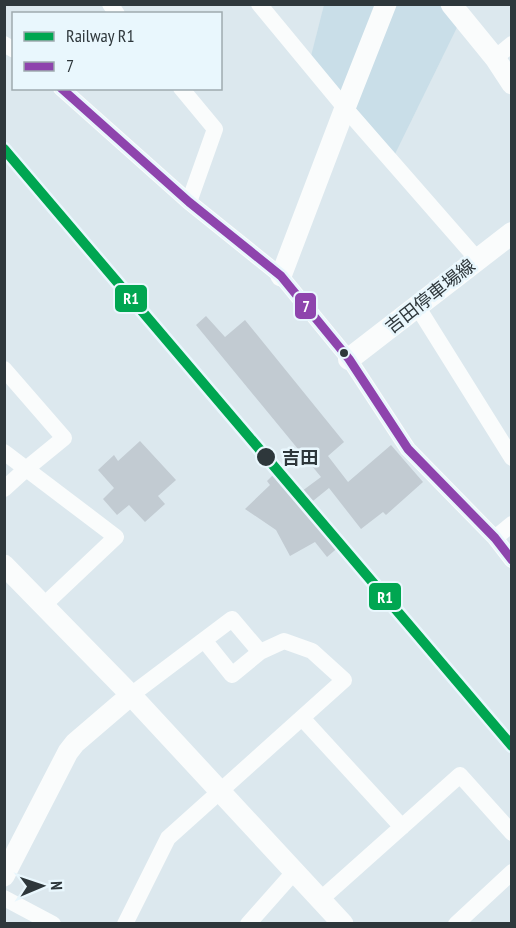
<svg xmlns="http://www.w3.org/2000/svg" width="516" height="928" font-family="'PT Sans Narrow','Noto Sans JP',sans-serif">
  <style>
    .built { fill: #c9dee8 }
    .building { fill: #c2cbd2 }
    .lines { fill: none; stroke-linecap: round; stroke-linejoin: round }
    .minor { stroke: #fafcfc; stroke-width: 16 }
    .tertiary { stroke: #fafcfc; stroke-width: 21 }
    .secondary { stroke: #fafcfc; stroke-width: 22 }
    .bus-1-casing { stroke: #e9f7fd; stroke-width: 14 }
    .bus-1 { stroke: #8e44ad; stroke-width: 9 }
    .rail-1-casing { stroke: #e9f7fd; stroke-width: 15 }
    .rail-1 { stroke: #00a651; stroke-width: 10 }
    .bus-dot { fill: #2e373b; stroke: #e9f7fd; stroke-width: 2 }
    .labels { text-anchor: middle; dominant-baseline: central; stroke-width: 5; stroke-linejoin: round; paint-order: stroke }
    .street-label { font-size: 18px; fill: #2e373b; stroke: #e9f7fd }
    .stop-label { font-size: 18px; font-weight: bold; fill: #2e373b; stroke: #e9f7fd; text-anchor: start }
    .line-badge { stroke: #e9f7fd; stroke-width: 2 }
    .badge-label { font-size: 16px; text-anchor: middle; font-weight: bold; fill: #fff }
  </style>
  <rect width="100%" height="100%" fill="#dce8ee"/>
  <!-- built -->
  <path class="built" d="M324,5H468L395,154L311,56Z"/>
  <!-- building -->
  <path class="building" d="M206,316L225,337L245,320L344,442L328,456L348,482L391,445L423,482L386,515L383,512L361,529L329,488L308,505L341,545L327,557L315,542L290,556L276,530L245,509L270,485L267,481L277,471L298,494L321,477L196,325Z
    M140,441L176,480L158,496L165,504L145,522L129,505L117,515L103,499L114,488L98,470L114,455L118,461Z"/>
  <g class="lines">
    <!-- minor -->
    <path class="minor" d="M110,4L117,14
      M259,4L345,108L477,259
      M4,44L14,50
      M495,58L512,44
      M61,88L189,202L281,276L349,359L408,449L495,538L512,560
      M181,88L215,129L189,202
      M417,306L512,458
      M4,369L64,438L26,469L4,489
      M4,452L116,537L44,605
      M495,538L512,524
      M131,695L232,619L260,652L232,675L204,640
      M302,718L402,827
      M4,898L53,924
      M321,899L460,775L512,833
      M125,924L168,838L344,680L312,651L284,641L260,652
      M248,924L295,871
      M456,924L512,872"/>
    <!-- tertiary -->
    <path class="tertiary" d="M451,4L495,58L512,84
      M281,276L345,108L386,4
      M4,565L129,693L343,924
      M4,876L68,752L75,743L131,695"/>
    <!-- secondary -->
    <path class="secondary" d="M349,359L512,233"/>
    <!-- bus-1 casing -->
    <g class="bus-1-casing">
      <path id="bus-1" d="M61,88L189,202L281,276L349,359L408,449L495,538L512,560"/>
    </g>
    <!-- bus-1 -->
    <use href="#bus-1" class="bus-1"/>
    <!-- rail-1 casing -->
    <g class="rail-1-casing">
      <path id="rail-1" d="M4,149L512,746"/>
    </g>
    <!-- rail-1 -->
    <use href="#rail-1" class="rail-1"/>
  </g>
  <!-- markers -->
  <g class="bus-dot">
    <circle cx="344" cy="353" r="5"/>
    <circle cx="266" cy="457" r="10"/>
  </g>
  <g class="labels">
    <!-- street labels -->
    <g class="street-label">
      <text transform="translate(430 296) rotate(-38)">吉田停車場線</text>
    </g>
    <!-- stop labels -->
    <g class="stop-label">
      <text x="282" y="457">吉田</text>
    </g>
  </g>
  <g class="line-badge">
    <rect x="114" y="284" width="34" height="29" rx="6" fill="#00a651"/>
    <rect x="294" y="292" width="23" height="28" rx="6" fill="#8e44ad"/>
    <rect x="368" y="582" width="34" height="29" rx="6" fill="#00a651"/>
  </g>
  <g class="badge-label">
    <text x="131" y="304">R1</text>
    <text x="306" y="312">7</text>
    <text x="385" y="603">R1</text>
  </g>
  <!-- border -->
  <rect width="516" height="928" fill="none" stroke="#2e373b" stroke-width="12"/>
  <!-- legend -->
  <rect x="12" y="12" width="210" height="78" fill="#e9f7fd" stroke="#9eaaaf" stroke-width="1.5"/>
  <rect x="24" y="32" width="30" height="9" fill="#00a651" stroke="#9eaaaf" stroke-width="1.5"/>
  <text x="66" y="42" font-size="18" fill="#2e373b">Railway R1</text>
  <rect x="24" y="62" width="30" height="9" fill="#8e44ad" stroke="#9eaaaf" stroke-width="1.5"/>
  <text x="66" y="72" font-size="18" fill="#2e373b">7</text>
  <!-- north arrow -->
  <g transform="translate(42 886) rotate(88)" stroke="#e9f7fd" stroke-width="4.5" paint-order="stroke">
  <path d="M0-4.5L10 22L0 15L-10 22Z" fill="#2e373b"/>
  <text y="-9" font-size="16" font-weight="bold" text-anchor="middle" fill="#2e373b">N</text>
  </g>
</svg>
